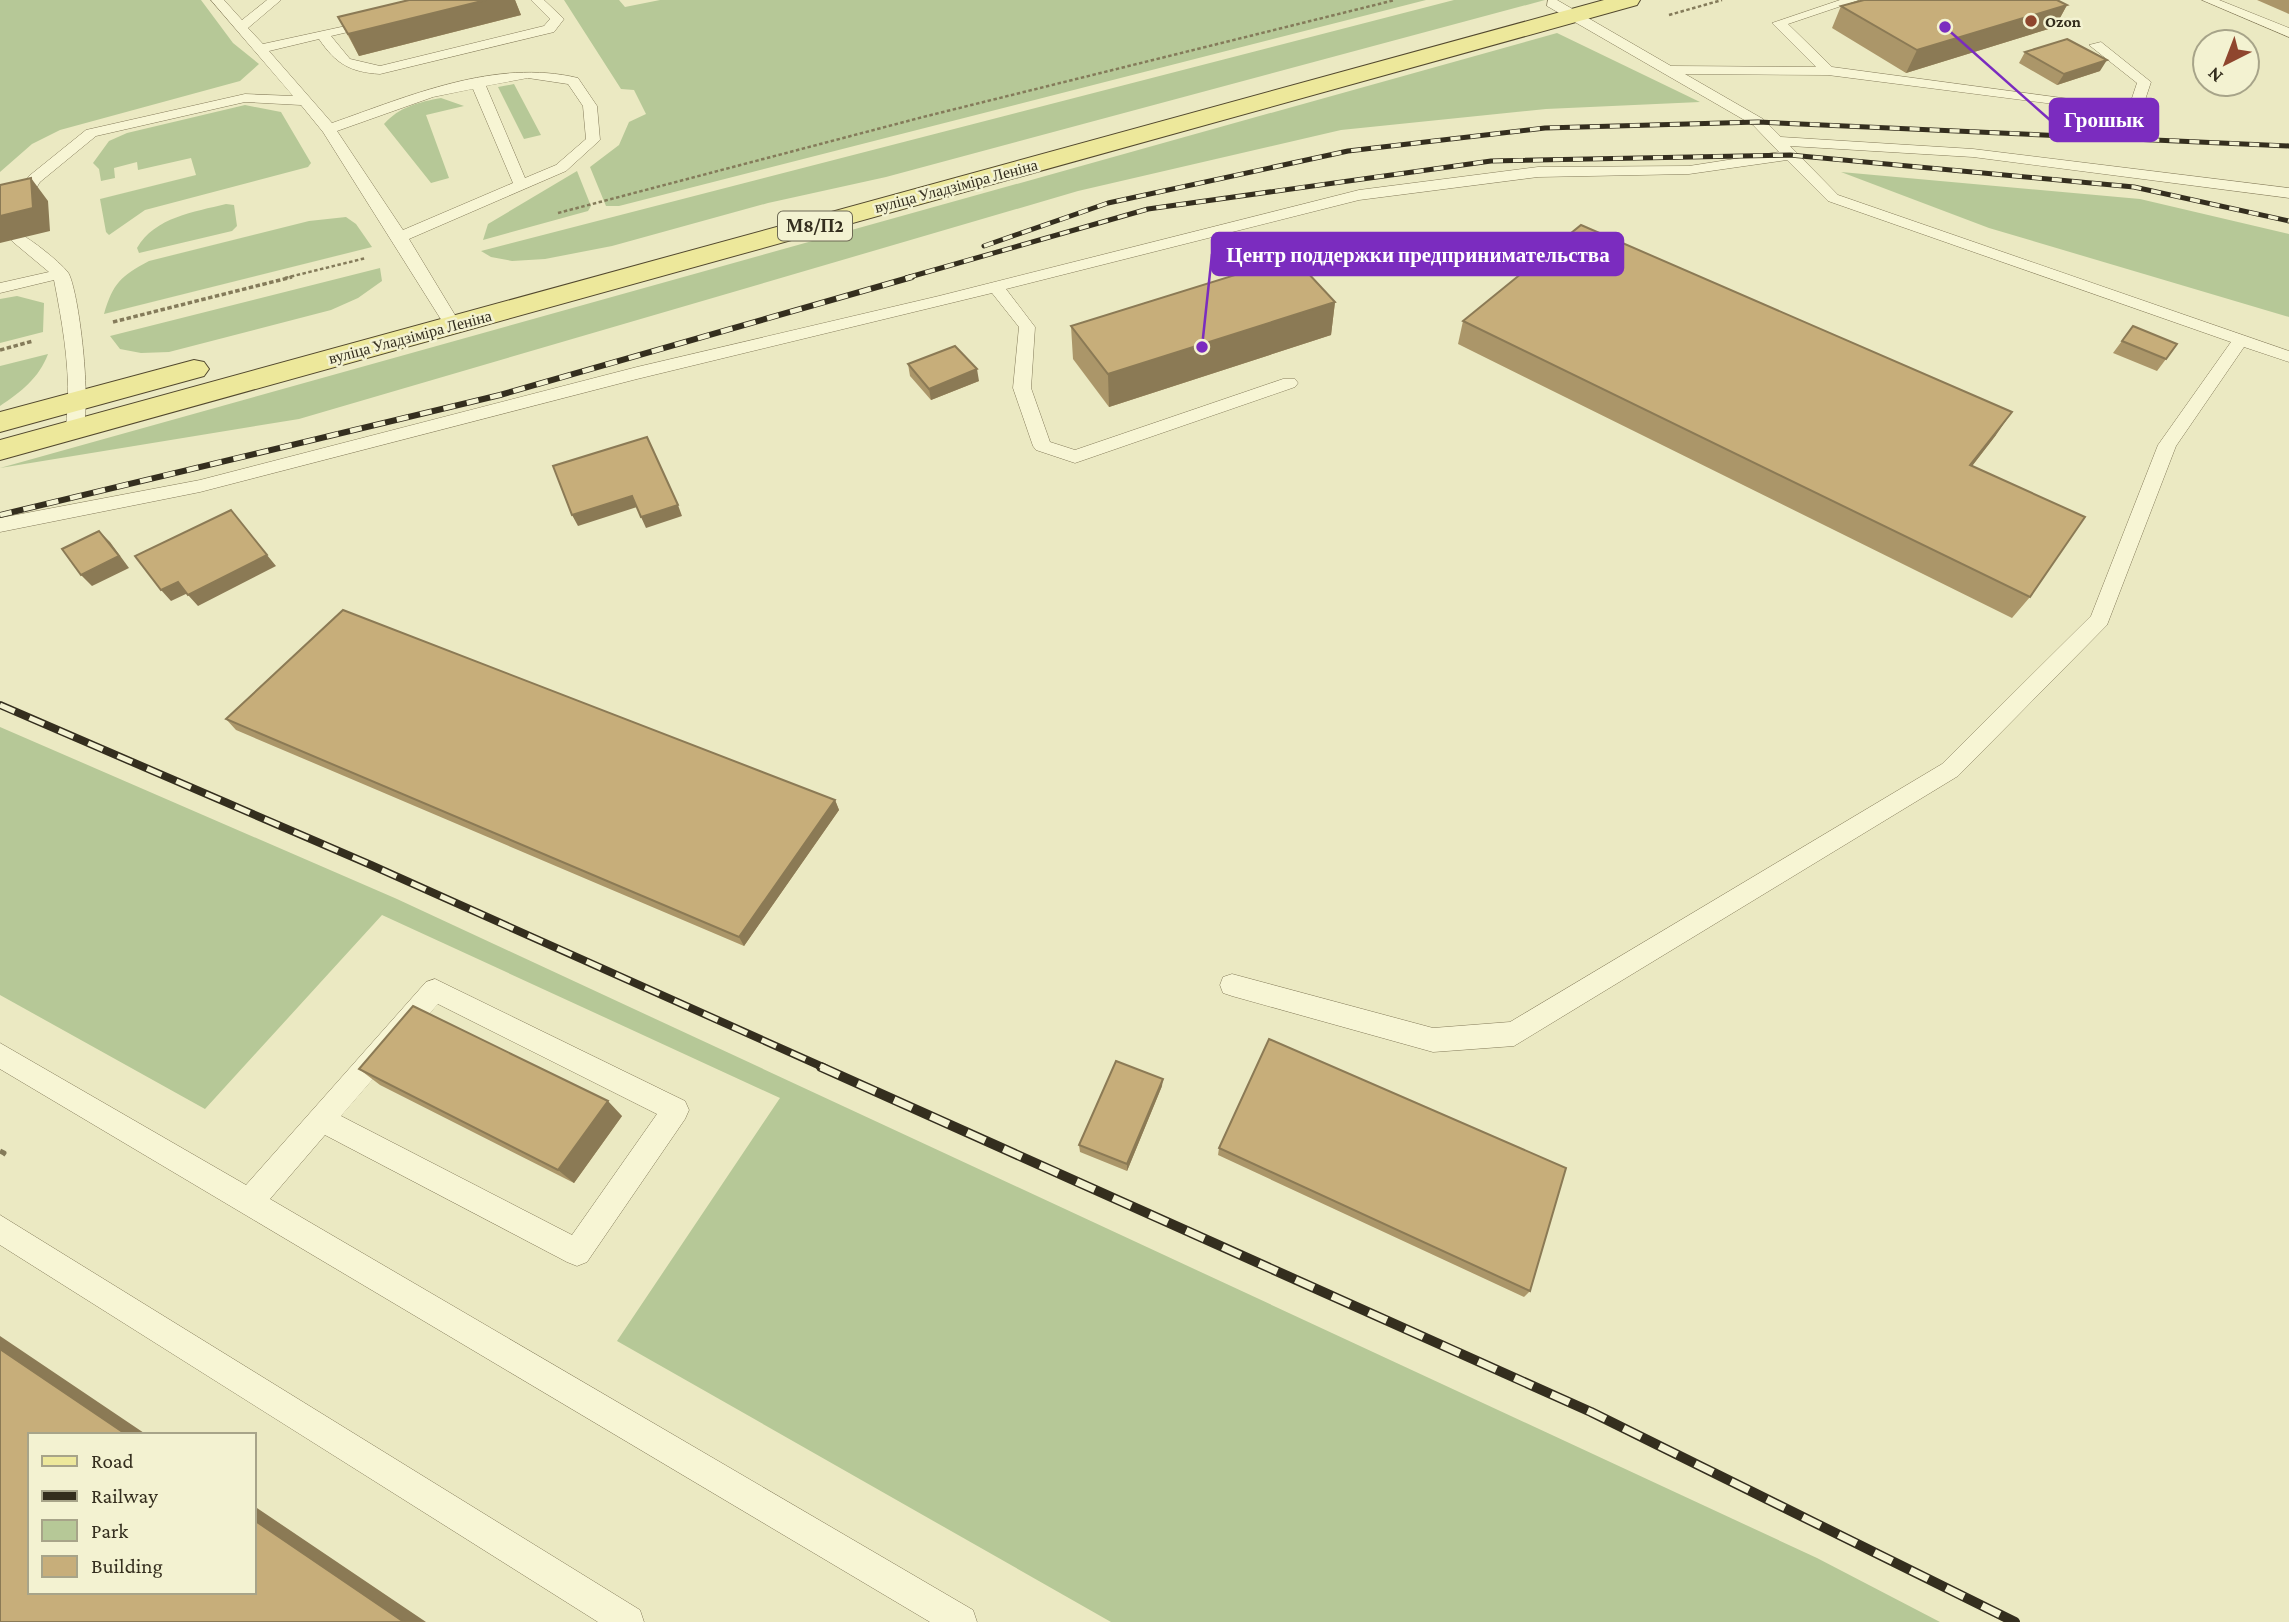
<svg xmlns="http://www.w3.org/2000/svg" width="2289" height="1622" font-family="'Crimson Pro',serif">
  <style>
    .green { fill: #b6c897 }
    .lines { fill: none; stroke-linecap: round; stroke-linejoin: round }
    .lane-casing { stroke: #847b5a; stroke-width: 1 }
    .primary-casing { stroke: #52482e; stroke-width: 2 }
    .path-far2 { stroke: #847b5a; stroke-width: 2.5; stroke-dasharray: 3.5 2.5; stroke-linecap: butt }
    .path-far1 { stroke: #847b5a; stroke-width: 3.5; stroke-dasharray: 4.5 2.5; stroke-linecap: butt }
    .path { stroke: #847b5a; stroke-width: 5; stroke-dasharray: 7 4.5; stroke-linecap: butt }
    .lane { fill: #f7f5d4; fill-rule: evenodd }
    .primary { fill: #ede89b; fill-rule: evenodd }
    .rail-far3-casing { stroke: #342e1e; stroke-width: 5 }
    .rail-far2-casing { stroke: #342e1e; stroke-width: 6 }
    .rail-far1-casing { stroke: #342e1e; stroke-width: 8 }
    .rail-casing { stroke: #342e1e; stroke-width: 10 }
    .rail-far3 { stroke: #f3f2d1; stroke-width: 3.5; stroke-dasharray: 10; stroke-linecap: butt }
    .rail-far2 { stroke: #f3f2d1; stroke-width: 4.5; stroke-dasharray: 12; stroke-linecap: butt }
    .rail-far1 { stroke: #f3f2d1; stroke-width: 5; stroke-dasharray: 16; stroke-linecap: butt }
    .rail { stroke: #f3f2d1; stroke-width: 7; stroke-dasharray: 20; stroke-linecap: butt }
    .wall { fill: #ab9669 }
    .shaded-wall { fill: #8b7a55 }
    .building { fill: #c7ae7a; stroke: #8b7a55; stroke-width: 2 }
    .poi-dot { fill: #8f462e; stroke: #f3f2d1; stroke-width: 2.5 }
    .labels { text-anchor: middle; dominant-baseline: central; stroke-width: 5; stroke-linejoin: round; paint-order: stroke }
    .far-poi-label { font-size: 16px; font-weight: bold; fill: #342e1e; stroke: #f3f2d1; text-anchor: start }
    .far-street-label { font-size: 16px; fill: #342e1e; stroke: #f3f2d1 }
    .shield { fill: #f3f2d1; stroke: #6d6954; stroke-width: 2 }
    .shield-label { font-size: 18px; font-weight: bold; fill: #342e1e }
    .leader { fill: none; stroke: #7b2cbf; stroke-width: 2.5 }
    .callout-dot { fill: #7b2cbf; stroke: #f3f2d1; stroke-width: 2.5 }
    .callout { fill: #7b2cbf; stroke: #7b2cbf; stroke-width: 2.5 }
    .callout-label { font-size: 21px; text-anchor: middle; font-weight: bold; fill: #fff }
  </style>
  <rect width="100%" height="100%" fill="#ebe9c2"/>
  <!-- green -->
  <path class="green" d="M0,0H201L233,43L259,64L240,81L60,130L32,144L0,172Z
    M564,0H619L625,7L660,0H1426L619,206H606L590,167L619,145L629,122L646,114L634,90L621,89Z
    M1454,0H1545L886,177L768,203L612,246L545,259L512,261L491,257L481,251Z
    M1557,33L1700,102L1546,109L1341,130L1078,191L299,419L0,468Z
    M514,84L541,135L524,139L498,87Z
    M441,98L464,106L426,115L449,178L431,183L384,124C399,107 419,102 441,98Z
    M245,105L281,112L311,163L308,167L145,210L109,235L106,232L100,199L196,175L191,158L138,170L137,162L114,168L115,178L101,181L99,169L93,163L109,141L127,133Z
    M577,171L591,206L588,211L483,240L488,224Z
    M1841,172L2140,199L2289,234V317L1989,228Z
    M226,204L234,205L237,226L232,231L139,253L137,248C155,217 194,212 226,204Z
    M346,217L356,224L372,247L104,314C113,283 121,276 149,261L309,221Z
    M380,268L382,281L358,298L331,310L169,352L141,353L120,349L110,336Z
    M17,296L44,303L43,332L0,343V299Z
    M48,354C39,378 21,392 0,406V366Z
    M0,727L397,899L1817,1558L1940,1622H1111L617,1341L780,1098L382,915L205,1109L0,995Z"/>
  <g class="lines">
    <!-- lane casing -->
    <g class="lane-casing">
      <path id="lane" d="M211,0H224L242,20L267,0H281L248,28L263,44L378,19V25L331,36L350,59L380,66L544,26L550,19L531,0H544L564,19L554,32L380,74C350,72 336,64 319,39L269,51L332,123C409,96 496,58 578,78L597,106L600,140L566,171L409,239L461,325L453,330L447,329L323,132L301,105L245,102L96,136L40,182L22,211H12L9,208L29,176L86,130L245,94L293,96ZM528,78L568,84L583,106L586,139L556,165L525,178L486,86ZM473,89L513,183L403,230L337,131L433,97Z
        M1548,0H1557L1671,66L1816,67L1772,23L1840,0H1859L1788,24L1832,67L2129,107L2137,83L2089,45L2101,42L2151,82L2140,115L1828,75L1685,74L1763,119L1781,137L1973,149L2289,188V198L1973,157L1790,146L1838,195L2289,351V362L2244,347L2176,446L2107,625L1958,776L1514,1046L1433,1052L1232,996L1223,993L1220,985L1223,977L1232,974L1433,1028L1510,1022L1942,764L2091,616L2158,445L2231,342L1828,201L1787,160L1689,174L1538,177L1359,200L1006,289L1035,327L1031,388L1050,442L1075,450L1283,379H1295L1298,383L1295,387L1075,463L1036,450L1033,446L1013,388L1019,327L992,293L637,379L200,492L0,532V518L200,480L637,367L939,296L1359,190L1538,167L1689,166L1779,152L1753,125L1547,6Z
        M2202,0H2219L2289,28V37Z
        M19,234C28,236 65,266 69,274C80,297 93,414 81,434H69C64,425 68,412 68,402C69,361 62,321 54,280L0,293V283L49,272L13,242L11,239Z
        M435,979L685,1101L689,1110L685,1119L587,1262L577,1266L567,1262L325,1135L270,1199L973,1610L977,1622H930L0,1069V1043L246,1185L426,982ZM438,1004L657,1114L572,1235L341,1116Z
        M0,1215L640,1610L644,1622H598L0,1245Z"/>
    </g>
    <!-- primary casing -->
    <g class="primary-casing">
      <path id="primary" d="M1604,0H1640L1637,5L0,460V440Z
        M194,360L204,362L209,369L204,376L0,432V412Z"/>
    </g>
    <!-- path-far2 -->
    <path class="path-far2" d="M1669,15L1722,0
      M558,213L923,117L1395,0
      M285,278L366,258"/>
    <!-- path-far1 -->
    <path class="path-far1" d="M113,322L292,277
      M0,350L33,341"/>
    <!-- path -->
    <path class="path" d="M0,1151L4,1153L0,1158"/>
    <!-- lane -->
    <use href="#lane" class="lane"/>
    <!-- primary -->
    <use href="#primary" class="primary"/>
    <!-- rail-far3 casing -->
    <g class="rail-far3-casing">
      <path id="rail-far3" d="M984,246L1108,203L1348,151L1545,128L1758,122L2289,146
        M906,278L1148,209L1491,161L1790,155L2134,187L2289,221"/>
    </g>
    <!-- rail-far2 casing -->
    <g class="rail-far2-casing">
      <path id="rail-far2" d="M0,515L500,395L912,277"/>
    </g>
    <!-- rail-far1 casing -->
    <g class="rail-far1-casing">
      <path id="rail-far1" d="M0,705L371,865L825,1068"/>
    </g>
    <!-- rail casing -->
    <g class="rail-casing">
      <path id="rail" d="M821,1067L1591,1412L2015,1622"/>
    </g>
    <!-- rail-far3 -->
    <use href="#rail-far3" class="rail-far3"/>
    <!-- rail-far2 -->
    <use href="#rail-far2" class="rail-far2"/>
    <!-- rail-far1 -->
    <use href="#rail-far1" class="rail-far1"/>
    <!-- rail -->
    <use href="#rail" class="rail"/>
  </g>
  <!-- wall -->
  <path class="wall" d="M409,0H515L521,15L359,56L338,17Z
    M2257,0H2289V14Z
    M2067,5L2055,27L1906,73L1832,28L1841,6Z
    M2025,52L2100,71L2057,85L2019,63Z
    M1335,302L1331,335L1109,407L1073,359L1071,326Z
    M1463,321L1996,435L1972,466L2030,597L2012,618L1458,344Z
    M2133,326L2166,359L2157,371L2113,353Z
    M908,364L979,381L931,400L910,376Z
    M226,719L835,800L839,810L744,946L236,730Z
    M359,1069L622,1116L574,1183L380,1085Z
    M1162,1086L1127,1171L1080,1152L1079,1145Z
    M1219,1148L1530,1291L1524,1297L1218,1155Z"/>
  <!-- shaded-wall -->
  <path class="shaded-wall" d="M486,0H515L521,15L359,56L348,34Z
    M2067,5L2055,27L1906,73L1917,50Z
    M2107,60L2100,71L2057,85L2064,74Z
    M31,178L48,201L50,231L0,243V216Z
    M1335,302L1331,335L1109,407L1108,374Z
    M977,369L979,381L931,400L929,389Z
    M2012,412L1996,435L1955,488L1970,465Z
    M632,496L637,507L578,526L572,515Z
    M678,505L682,516L646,528L641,517Z
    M99,531L110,542L129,568L92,586L81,575Z
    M267,555L276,566L198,606L188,595Z
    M178,582L188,593L171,601L161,590Z
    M835,800L839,810L744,946L739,937Z
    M1163,1079L1162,1086L1127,1171V1164Z
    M608,1101L622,1116L574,1183L558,1170Z
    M0,1336L147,1435H127L0,1349Z
    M254,1506L426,1622H404L254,1520Z"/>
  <!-- building -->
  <path class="building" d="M409,0H486L348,34L338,17Z
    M1864,0H2057L2067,5L1917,50L1841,6Z
    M2067,39L2107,60L2064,74L2025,52Z
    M31,178L33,208L0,216V185Z
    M1581,225L2012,412L1970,465L2085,517L2030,597L1463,321Z
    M1293,257L1335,302L1108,374L1071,326Z
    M2133,326L2177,344L2166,359L2122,341Z
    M955,346L977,369L929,389L908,364Z
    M647,437L678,505L641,517L632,496L572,515L553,466Z
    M231,510L267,555L188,595L178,582L161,590L135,556Z
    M99,531L119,556L81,575L62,549Z
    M343,610L835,800L739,937L226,719Z
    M413,1006L608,1101L558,1170L359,1069Z
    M1269,1039L1566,1168L1530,1291L1219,1148Z
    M1116,1061L1163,1079L1127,1164L1079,1145Z
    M0,1349L127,1435H30V1592H254V1520L404,1622H0Z"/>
  <!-- markers -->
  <circle class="poi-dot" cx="2031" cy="21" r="7"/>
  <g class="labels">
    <!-- far-poi labels -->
    <g class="far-poi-label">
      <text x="2045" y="21">Ozon</text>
    </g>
    <!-- far-street labels -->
    <g class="far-street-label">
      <text transform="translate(956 186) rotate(-15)">вуліца Уладзіміра Леніна</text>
      <text transform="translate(410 337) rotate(-15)">вуліца Уладзіміра Леніна</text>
    </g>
    <!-- shield labels -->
    <rect class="shield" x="778" y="211.5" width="74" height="29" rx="5"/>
    <g class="shield-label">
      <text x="815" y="226">М8/П2</text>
    </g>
  </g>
  <!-- callouts -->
  <path class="leader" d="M1945 27L2050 120M1202 347L1212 254"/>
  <g class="callout-dot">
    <circle cx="1945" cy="27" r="7"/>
    <circle cx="1202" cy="347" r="7"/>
  </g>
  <g class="callout">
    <rect x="2050" y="99" width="108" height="42" rx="7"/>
    <rect x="1212" y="233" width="411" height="42" rx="7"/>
  </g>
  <g class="callout-label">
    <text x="2104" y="127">Грошык</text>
    <text x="1418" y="262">Центр поддержки предпринимательства</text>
  </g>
  <!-- legend -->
  <rect x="28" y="1433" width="228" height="161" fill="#f3f2d1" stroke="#a7a489" stroke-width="2"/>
  <rect x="42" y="1456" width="35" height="10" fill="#ede89b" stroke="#a7a489" stroke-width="2"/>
  <text x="91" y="1468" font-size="21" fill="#342e1e">Road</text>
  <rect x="42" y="1491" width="35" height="10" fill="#342e1e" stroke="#a7a489" stroke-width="2"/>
  <text x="91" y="1503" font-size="21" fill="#342e1e">Railway</text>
  <rect x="42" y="1520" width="35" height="21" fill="#b6c897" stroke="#a7a489" stroke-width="2"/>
  <text x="91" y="1538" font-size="21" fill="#342e1e">Park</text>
  <rect x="42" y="1556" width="35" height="21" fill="#c7ae7a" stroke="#a7a489" stroke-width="2"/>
  <text x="91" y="1573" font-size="21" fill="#342e1e">Building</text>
  <!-- north arrow -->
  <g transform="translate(2226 63) rotate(222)"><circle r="33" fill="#f3f2d1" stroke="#a7a489" stroke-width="2"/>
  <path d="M0-5L12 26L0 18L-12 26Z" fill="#8f462e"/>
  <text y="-10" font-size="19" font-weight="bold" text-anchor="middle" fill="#342e1e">N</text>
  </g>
</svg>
